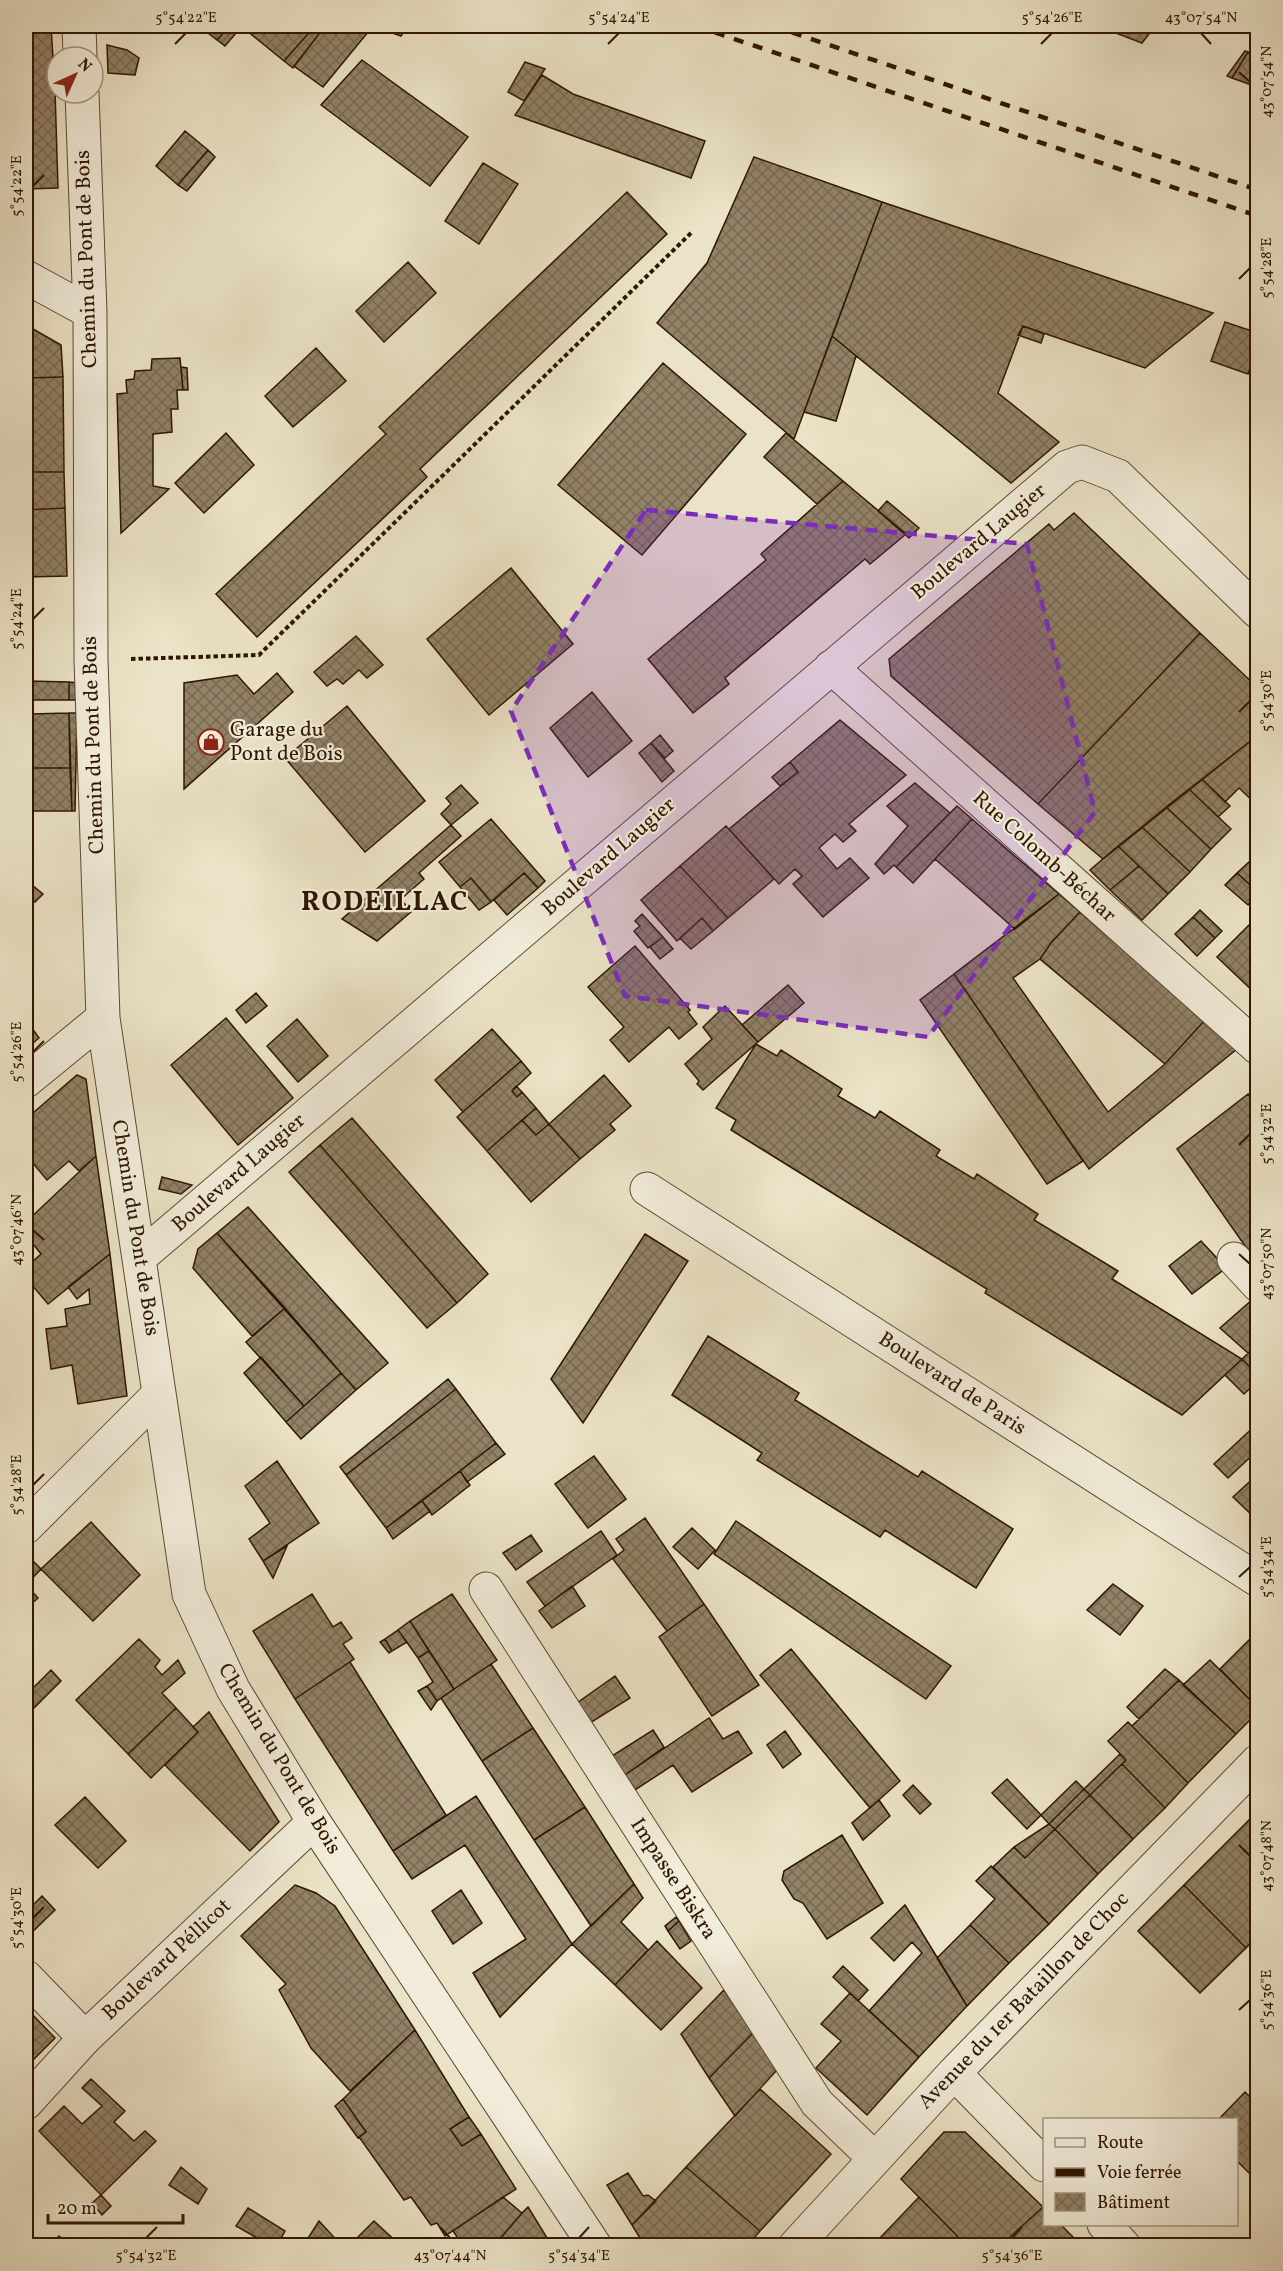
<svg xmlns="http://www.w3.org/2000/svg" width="1283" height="2271" font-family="Vollkorn,serif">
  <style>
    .building { fill: url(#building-cross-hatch); stroke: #2f1600; stroke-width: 1.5 }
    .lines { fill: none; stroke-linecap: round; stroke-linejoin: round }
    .minor-casing { stroke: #5e4932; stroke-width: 35 }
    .path { stroke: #2f1600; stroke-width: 4; stroke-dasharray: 4.5 3; stroke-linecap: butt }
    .minor { stroke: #f2eddb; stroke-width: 33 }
    .rail { stroke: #2f1600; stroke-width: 4.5; stroke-dasharray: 10 10; stroke-linecap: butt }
    .marked { fill: #7b2cbf; fill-opacity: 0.2; stroke: #7b2cbf; stroke-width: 4.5; stroke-dasharray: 12 8; stroke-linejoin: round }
    .ticks { fill: none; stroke: #2f1600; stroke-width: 2 }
    .labels { text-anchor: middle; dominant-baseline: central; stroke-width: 4.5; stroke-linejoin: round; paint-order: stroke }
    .street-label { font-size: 21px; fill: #2f1600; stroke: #f2eddb }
    .poi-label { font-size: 21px; fill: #2f1600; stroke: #f2eddb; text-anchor: start }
    .district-label { font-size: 27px; font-weight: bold; letter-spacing: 1.5px; fill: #2f1600; stroke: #f2eddb }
    .neatline { fill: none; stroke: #2f1600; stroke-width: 2 }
    .ticks-label { font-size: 15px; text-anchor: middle; fill: #2f1600 }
  </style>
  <defs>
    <pattern id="building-cross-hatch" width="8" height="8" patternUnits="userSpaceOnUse" patternTransform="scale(1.5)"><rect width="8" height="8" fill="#918167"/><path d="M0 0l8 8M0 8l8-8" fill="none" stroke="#776952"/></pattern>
  </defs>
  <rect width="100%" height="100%" fill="#ebe3c7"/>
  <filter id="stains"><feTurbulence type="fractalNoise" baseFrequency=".00333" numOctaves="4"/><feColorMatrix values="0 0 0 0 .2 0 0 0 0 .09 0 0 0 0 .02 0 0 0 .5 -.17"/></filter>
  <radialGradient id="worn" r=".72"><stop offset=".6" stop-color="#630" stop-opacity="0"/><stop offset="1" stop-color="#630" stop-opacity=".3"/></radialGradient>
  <!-- building -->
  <path class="building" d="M26,26H51L55,90L58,188L26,189Z
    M199,26H230L217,40Z
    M230,26H242L225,46L217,40Z
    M241,26H315L284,61Z
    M315,26H325L293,68L284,61Z
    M325,26H373L323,87L294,66Z
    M373,26H407L401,36Z
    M1100,26H1117L1113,32Z
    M1117,26H1122L1131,32L1135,26H1155L1142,43L1113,32Z
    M107,45L127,50L139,58L135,75L108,73Z
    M1245,51L1248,52L1232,78L1227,76Z
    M1248,52L1258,57V67L1249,84L1232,78Z
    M362,60L468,137L430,186L321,105Z
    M525,62L545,69L524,101L508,92Z
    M542,75L573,94L705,141L691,178L515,115Z
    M185,131L208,150L178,185L156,166Z
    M208,150L215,157L187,191L178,185Z
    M754,157L882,202L794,439L657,323L707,263Z
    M483,163L518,184L479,244L445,221Z
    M627,192L667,234L420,469L427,477L257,637L216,594L386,434L379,427Z
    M882,202L1213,313L1145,368L1023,326L998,393L1059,442L1011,483L832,336Z
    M408,262L436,293L384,342L356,311Z
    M1225,322L1258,333V345L1248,374L1211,361Z
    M26,325L61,345L63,377L26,378Z
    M1023,326L1044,334L1041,343L1018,335Z
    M832,336L856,356L836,421L804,412Z
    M316,348L346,381L293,427L265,396Z
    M180,358L183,390H177L178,409H171L172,432L153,434V486L169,489L121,533L117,394L127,393L126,380L134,379L135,371L151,370L152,359Z
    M663,363L746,434L642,555L558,485Z
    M181,367L187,368L188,390H183Z
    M63,377L64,472H26V378Z
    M226,433L254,465L204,513L175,483Z
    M786,433L843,481L817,504L764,457Z
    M26,472H64L65,508L26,510Z
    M843,481L906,534L870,564L865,559L725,678L729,684L693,713L648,659L766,560L761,554Z
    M887,501L919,528L909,538L878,511Z
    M65,508L67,576L26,577V510Z
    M1074,513L1200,633L1038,804L891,676L889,659L1049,524L1054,530Z
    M511,568L573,644L489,715L427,639Z
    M1200,633L1258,688V735L1103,859L1038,804Z
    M356,636L383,665L367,678L359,670L343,684L337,679L327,686L314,672Z
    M277,673L293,692L184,789V683L237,675L254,694Z
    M27,681L69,682V700H28Z
    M69,682L77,683V700H69Z
    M592,692L632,741L588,777L550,728Z
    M347,706L425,801L365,852L285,758Z
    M69,713H77L75,811H72Z
    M69,713L70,768H26V734H30V714Z
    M840,720L906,775L849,824L856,831L843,842L835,834L819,848L837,869L850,858L869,878L823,917L793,884L802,876L795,869L779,884L729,829L798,772L790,762Z
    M660,735L673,751L665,758L651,743Z
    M1258,735V806L1239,788L1225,802L1202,779Z
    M651,743L674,771L662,782L639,753Z
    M790,762L798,772L780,786L772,777Z
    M27,768H70L72,811H29Z
    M1202,779L1230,806L1218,817L1189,789Z
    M915,783L950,813L896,867L894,865L884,874L875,864L908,826L887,806Z
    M461,785L478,803L451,825L441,814L451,804L446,798Z
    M1189,789L1231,829L1211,849L1166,807Z
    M957,806L972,819L913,883L896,867Z
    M1166,807L1211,849L1190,872L1142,827Z
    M491,819L545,881L538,888L524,873L491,902L471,878L460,887L439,862Z
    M972,819L1059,894L1015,929L935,859Z
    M451,825L461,836L419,873L424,879L401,899L411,912L377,941L342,919Z
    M726,826L774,879L728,918L680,866Z
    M1142,827L1190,872L1168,894L1118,846Z
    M1118,846L1139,866L1110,890L1090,870Z
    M1249,862L1258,869V892L1237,873Z
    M680,866L728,918L713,931L702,918L677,941L641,900Z
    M1139,866L1168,894L1142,920L1110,890Z
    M524,873L538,888L507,915L494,900Z
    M1237,873L1258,892L1248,905L1225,885Z
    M471,878L491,902L479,910L460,887Z
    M26,880L43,894L35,902L26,894Z
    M1059,894L1080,912L1051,943L1040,959L1013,978L1108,1112L1165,1064L1204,1021L1237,1049L1089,1169L954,974Z
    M1200,910L1222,931L1215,938L1193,917Z
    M1080,912L1204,1021L1165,1064L1040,959L1051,943Z
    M642,914L663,937L648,948L634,931L640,926L635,921Z
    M1258,916V996L1217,957Z
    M1193,917L1215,938L1197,956L1175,934Z
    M702,918L713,931L691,949L680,938Z
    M663,937L673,949L660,959L650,947Z
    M635,946L690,1010L688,1012L697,1024L679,1039L669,1027L629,1062L610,1040L624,1027L588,987Z
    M954,974L1083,1161L1047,1184L920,1000Z
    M788,985L804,1003L758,1042L742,1025Z
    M256,993L267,1006L246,1023L236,1010Z
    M725,1006L758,1042L703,1090L697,1084L699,1081L685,1064L712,1039L703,1027Z
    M226,1018L293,1098L238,1145L171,1065Z
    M297,1019L328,1056L298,1082L267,1046Z
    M26,1020L39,1038L26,1049Z
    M492,1029L521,1061L463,1112L435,1080Z
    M756,1044L777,1056L781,1050L842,1089L838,1096L875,1118L880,1111L940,1150L936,1156L974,1179L977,1174L1038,1214L1034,1220L1118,1271L1112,1279L1242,1359L1182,1415L985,1293L987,1289L731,1130L736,1120L716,1108Z
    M521,1061L531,1073L512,1091L517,1097L522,1092L536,1108L487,1151L457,1117Z
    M77,1075L86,1079L96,1156L79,1171L69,1161L47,1180L26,1155V1119Z
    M604,1075L631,1106L610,1124L615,1130L580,1159L549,1124Z
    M516,1086L522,1092L517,1097L512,1091Z
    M1248,1094L1258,1107L1257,1263L1177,1149Z
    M536,1108L549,1124L536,1135L522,1120Z
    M352,1118L488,1274L457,1303L320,1145Z
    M522,1120L536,1135L549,1124L580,1159L531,1202L487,1151Z
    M320,1145L457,1303L427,1328L289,1172Z
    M96,1156L110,1254L48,1304L26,1278V1267L41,1254L26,1235V1222Z
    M162,1177L192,1185L181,1194L159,1189Z
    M248,1207L388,1363L356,1390L217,1233Z
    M217,1233L285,1308L252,1336L193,1268L198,1249Z
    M645,1234L688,1261L583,1423L551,1379Z
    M1201,1241L1226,1268L1192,1294L1169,1266Z
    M110,1254L127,1396L78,1404L72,1365L51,1369L46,1329L67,1326L65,1309L90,1304L89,1289L77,1299L68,1287Z
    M1253,1299L1258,1304V1344L1248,1353L1220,1328Z
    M285,1308L341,1373L304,1406L246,1342Z
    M708,1336L799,1393L795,1400L918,1477L922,1471L1013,1529L976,1588L885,1530L880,1537L757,1460L762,1453L672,1395Z
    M1258,1344V1375L1242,1359Z
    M261,1357L304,1406L286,1422L244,1373Z
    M1242,1359L1258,1375V1381L1244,1394L1225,1375Z
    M341,1373L356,1390L301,1439L286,1422Z
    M448,1379L456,1389L346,1475L340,1467Z
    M456,1389L496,1443L386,1528L346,1475Z
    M1258,1423V1450L1228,1478L1214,1464Z
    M496,1443L505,1454L467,1482L460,1471Z
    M594,1456L626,1499L588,1528L555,1484Z
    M277,1461L319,1523L263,1561L249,1539L270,1523L245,1486Z
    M460,1471L470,1485L432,1515L422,1501Z
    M1258,1474V1521L1233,1497Z
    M422,1501L430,1511L393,1539L386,1528Z
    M645,1518L704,1604L667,1631L613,1559L624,1550L616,1539Z
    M736,1521L951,1666L926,1699L714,1554Z
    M91,1522L140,1575L93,1621L41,1569Z
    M692,1528L715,1550L698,1569L673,1547Z
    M601,1531L617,1555L545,1606L527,1582Z
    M531,1535L542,1551L516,1570L503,1553Z
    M287,1546L273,1578L263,1561Z
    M29,1557L41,1569L26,1585L38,1598L26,1609V1560Z
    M1113,1584L1143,1606L1120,1635L1087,1610Z
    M572,1586L585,1606L552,1628L539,1611Z
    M312,1594L333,1627L341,1622L352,1638L343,1644L354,1659L295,1699L253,1631Z
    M452,1594L497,1660L454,1689L410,1621Z
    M704,1604L759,1685L712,1716L659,1637Z
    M410,1621L429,1651L418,1658L398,1630Z
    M398,1630L407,1642L392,1651L385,1639Z
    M1258,1631V1708L1220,1669Z
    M139,1639L160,1660L155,1667L162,1675L178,1660L185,1673L162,1693L176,1708L128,1754L76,1700Z
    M385,1639L392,1651L389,1653L380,1642Z
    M791,1649L900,1781L870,1808L760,1675Z
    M429,1651L454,1689L437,1701L427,1686L433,1682L418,1658Z
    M1210,1660L1258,1708V1712L1236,1734L1183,1685Z
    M350,1662L446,1815L393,1851L295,1699Z
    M491,1664L533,1728L482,1761L441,1698Z
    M1165,1669L1179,1680L1139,1719L1127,1707Z
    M51,1670L61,1681L26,1716V1695Z
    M615,1676L630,1698L590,1723L577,1703Z
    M1179,1680L1236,1734L1188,1783L1132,1726Z
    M427,1686L437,1701L431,1710L418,1691Z
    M176,1708L198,1732L151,1778L128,1754Z
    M209,1712L279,1822L250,1851L165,1765L198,1732L193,1727Z
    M709,1718L723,1739L738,1731L752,1753L692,1792L673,1765L635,1790L625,1775Z
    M1128,1722L1188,1783L1165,1808L1122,1764L1126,1760L1108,1741Z
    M533,1728L585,1807L534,1840L482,1761Z
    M653,1730L664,1747L625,1775L612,1756Z
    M785,1731L801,1754L783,1768L767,1745Z
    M1120,1754L1126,1760L1090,1795L1084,1789Z
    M1122,1764L1165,1808L1133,1839L1090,1795Z
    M1007,1779L1041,1815L1027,1829L992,1793Z
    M1076,1781L1084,1789L1049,1824L1041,1815Z
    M913,1785L931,1804L920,1814L903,1795Z
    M1084,1789L1090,1795L1055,1829L1049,1824Z
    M1090,1795L1133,1839L1098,1874L1055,1829Z
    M476,1796L572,1944L500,2017L473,1973L526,1939L465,1845L412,1879L393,1851Z
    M85,1797L126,1841L98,1868L55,1825Z
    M879,1800L890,1816L863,1840L852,1823Z
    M585,1807L634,1884L591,1926L534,1840Z
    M1258,1811V1935L1246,1948L1184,1885Z
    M1049,1824L1055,1829L1025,1858L1014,1847Z
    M1055,1829L1098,1874L1049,1924L993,1867L1014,1847L1025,1858Z
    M842,1835L883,1903L827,1939L803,1903L794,1899L782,1880L784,1871Z
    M991,1866L1049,1924L1009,1963L970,1925L995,1899L976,1881Z
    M634,1884L643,1898L621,1922L648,1950L615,1985L572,1944Z
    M295,1885L316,1893L335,1906L415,2030L350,2091L311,2048L279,1990L286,1984L241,1936Z
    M1184,1885L1246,1948L1200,1993L1138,1931Z
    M461,1890L482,1923L453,1944L432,1911Z
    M42,1896L55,1910L29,1935L26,1931V1912Z
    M905,1905L967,2006L919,2057L869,2011L922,1953L912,1942L894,1961L871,1938Z
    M676,1917L679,1921L668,1931L665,1926Z
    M679,1921L691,1941L680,1949L668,1931Z
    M970,1925L1009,1963L967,2006L937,1958Z
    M657,1941L702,1988L661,2030L615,1985Z
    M1258,1948V1961L1251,1954Z
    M843,1966L868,1990L858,2001L833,1977Z
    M724,1990L753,2033L709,2078L681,2034Z
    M850,1993L919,2057L867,2115L816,2068L841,2041L821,2024Z
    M26,2008L55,2038L26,2067Z
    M415,2030L469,2117L450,2129L462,2146L481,2134L516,2189L445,2236L437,2223L431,2225L411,2197L404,2200L359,2137L366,2132L343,2099Z
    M753,2033L777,2070L735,2116L709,2078Z
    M91,2079L125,2111L114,2122L134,2141L145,2131L156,2141L101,2195L39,2131L64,2106L82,2124L102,2106L82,2088Z
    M760,2089L831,2154L760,2231L686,2167Z
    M1245,2092L1258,2105V2170L1252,2176L1236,2160V2120H1218Z
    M343,2099L366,2132L358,2138L335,2106Z
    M469,2117L481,2134L462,2146L450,2129Z
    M944,2132H965L1043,2207L1000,2246H967L901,2179Z
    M181,2167L207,2189L198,2204L169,2185Z
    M686,2167L760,2231L747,2246H645L632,2225Z
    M628,2173L643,2196L648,2195L656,2201L632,2225L607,2185Z
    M1258,2188V2204L1250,2197Z
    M101,2195L111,2206L102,2215L92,2203Z
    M503,2197L522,2213L494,2246H463L453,2231Z
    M919,2197L967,2246H883L878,2240Z
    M528,2207L552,2246H494L522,2213Z
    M1043,2207L1044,2224H1060L1082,2246H1000Z
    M248,2208L285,2231L277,2246H271L236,2226Z
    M319,2221L342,2246H303Z
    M374,2221L401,2246H349Z
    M59,2236L73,2246H49Z"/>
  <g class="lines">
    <!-- minor casing -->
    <g class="minor-casing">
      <path id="minor" d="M79,26L80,57
        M82,93L90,312L91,660L103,1018L189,1594L233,1689L314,1822L595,2246
        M26,277L90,312
        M831,667L1258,1048
        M26,1081L103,1018
        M647,1189L1258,1580
        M139,1258L1067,467L1082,462L1118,476L1258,612
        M1234,1259L1258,1285
        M26,1527L159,1394
        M486,1589L817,2103L874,2158
        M26,1977L85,2038
        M954,2073L1044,2165
        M26,2103L85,2038L314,1822
        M1104,2224L1124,2246
        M795,2246L954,2073L1258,1761"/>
    </g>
    <!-- path -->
    <path class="path" d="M131,659L259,655L691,233"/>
    <!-- minor -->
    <use href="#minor" class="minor"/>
    <!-- rail -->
    <path class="rail" d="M696,26L1258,216
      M773,26L1258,190"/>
  </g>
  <!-- marked area -->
  <path class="marked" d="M646,510L1027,544L1095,812L928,1037L625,996L511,711Z"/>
  <!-- ticks -->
  <path class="ticks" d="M1201,33L1211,44M175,44L186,33M608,44L619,33M1041,44L1052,33M1239,72L1250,82M33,186L44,175M1239,279L1250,268M33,619L44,608M1239,712L1250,701M33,1052L44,1041M1239,1145L1250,1134M33,1230L44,1240M1239,1254L1250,1264M33,1485L44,1474M1239,1577L1250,1567M1239,1845L1250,1856M33,1918L44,1907M1239,2010L1250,2000M440,2227L450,2238M146,2238L157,2227M579,2238L589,2227M1012,2238L1022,2227"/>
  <!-- icons -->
  <defs>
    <g id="shop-ring" transform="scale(1.35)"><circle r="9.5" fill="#f2eddb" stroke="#8f2418" stroke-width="1.5"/><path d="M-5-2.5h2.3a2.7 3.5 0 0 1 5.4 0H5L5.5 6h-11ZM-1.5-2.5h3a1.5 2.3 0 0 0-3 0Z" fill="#8f2418"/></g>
  </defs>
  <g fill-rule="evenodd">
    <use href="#shop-ring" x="211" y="742"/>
  </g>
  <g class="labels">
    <!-- street labels -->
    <g class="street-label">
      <text transform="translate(87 259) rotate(-92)">Chemin du Pont de Bois</text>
      <text transform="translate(979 542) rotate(-40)">Boulevard Laugier</text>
      <text transform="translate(94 745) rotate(-92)">Chemin du Pont de Bois</text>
      <text transform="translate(609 857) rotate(-41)">Boulevard Laugier</text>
      <text transform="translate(1044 857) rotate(42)">Rue Colomb-Béchar</text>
      <text transform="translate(239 1173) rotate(-41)">Boulevard Laugier</text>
      <text transform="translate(135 1228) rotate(81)">Chemin du Pont de Bois</text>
      <text transform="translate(952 1384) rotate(33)">Boulevard de Paris</text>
      <text transform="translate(279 1759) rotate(59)">Chemin du Pont de Bois</text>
      <text transform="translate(673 1879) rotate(57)">Impasse Biskra</text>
      <text transform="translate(167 1960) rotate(-43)">Boulevard Péllicot</text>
      <text transform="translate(1024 2001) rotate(-46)">Avenue du 1er Bataillon de Choc</text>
    </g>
    <!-- poi labels -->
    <g class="poi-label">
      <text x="230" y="730">Garage du<tspan x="230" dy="24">Pont de Bois</tspan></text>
    </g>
    <!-- district labels -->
    <g class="district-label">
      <text x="385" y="903">RODEILLAC</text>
    </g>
  </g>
  <!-- margin -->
  <rect width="1283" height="2271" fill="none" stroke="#ebe3c7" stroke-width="66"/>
  <!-- legend -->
  <rect x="1043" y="2118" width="195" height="108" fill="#f2eddb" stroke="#a49783" stroke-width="1.5"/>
  <rect x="1055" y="2138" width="30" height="9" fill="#f2eddb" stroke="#a49783" stroke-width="1.5"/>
  <text x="1097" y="2148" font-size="18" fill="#2f1600">Route</text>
  <rect x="1055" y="2168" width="30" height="9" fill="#2f1600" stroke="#a49783" stroke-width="1.5"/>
  <text x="1097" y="2178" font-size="18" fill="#2f1600">Voie ferrée</text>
  <rect x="1055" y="2193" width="30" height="18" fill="url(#building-cross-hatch)" stroke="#a49783" stroke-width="1.5"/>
  <text x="1097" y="2208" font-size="18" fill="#2f1600">Bâtiment</text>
  <!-- north arrow -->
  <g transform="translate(75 75) rotate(45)"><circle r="28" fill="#f2eddb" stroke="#a49783" stroke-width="1.5"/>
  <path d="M0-4.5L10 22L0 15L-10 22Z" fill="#8f2418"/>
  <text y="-9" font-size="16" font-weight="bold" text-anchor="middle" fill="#2f1600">N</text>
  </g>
  <!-- scale -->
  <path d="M48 2214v9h135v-9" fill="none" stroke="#2f1600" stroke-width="3"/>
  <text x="57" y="2214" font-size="18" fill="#2f1600" stroke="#f2eddb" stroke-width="4.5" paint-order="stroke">20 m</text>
  <rect x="33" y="33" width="1217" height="2205" class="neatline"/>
  <g class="ticks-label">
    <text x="186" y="22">5°54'22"E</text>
    <text x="619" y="22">5°54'24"E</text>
    <text x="1052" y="22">5°54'26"E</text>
    <text x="1201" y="22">43°07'54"N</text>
    <text transform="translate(1266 82) rotate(-90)" y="5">43°07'54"N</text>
    <text transform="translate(16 186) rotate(-90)" y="5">5°54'22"E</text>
    <text transform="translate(1266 268) rotate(-90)" y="5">5°54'28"E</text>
    <text transform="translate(16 619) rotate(-90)" y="5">5°54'24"E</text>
    <text transform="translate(1266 701) rotate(-90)" y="5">5°54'30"E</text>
    <text transform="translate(16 1052) rotate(-90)" y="5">5°54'26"E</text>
    <text transform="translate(1266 1134) rotate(-90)" y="5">5°54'32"E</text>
    <text transform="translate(16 1230) rotate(-90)" y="5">43°07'46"N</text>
    <text transform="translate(1266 1264) rotate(-90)" y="5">43°07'50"N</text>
    <text transform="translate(16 1485) rotate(-90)" y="5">5°54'28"E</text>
    <text transform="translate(1266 1567) rotate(-90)" y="5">5°54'34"E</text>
    <text transform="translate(1266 1856) rotate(-90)" y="5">43°07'48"N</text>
    <text transform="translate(16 1918) rotate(-90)" y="5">5°54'30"E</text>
    <text transform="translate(1266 2000) rotate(-90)" y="5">5°54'36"E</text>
    <text x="146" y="2260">5°54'32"E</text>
    <text x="450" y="2260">43°07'44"N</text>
    <text x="579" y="2260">5°54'34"E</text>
    <text x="1012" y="2260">5°54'36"E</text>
  </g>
  <rect width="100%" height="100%" filter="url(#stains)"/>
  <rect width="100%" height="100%" fill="url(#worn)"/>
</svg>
